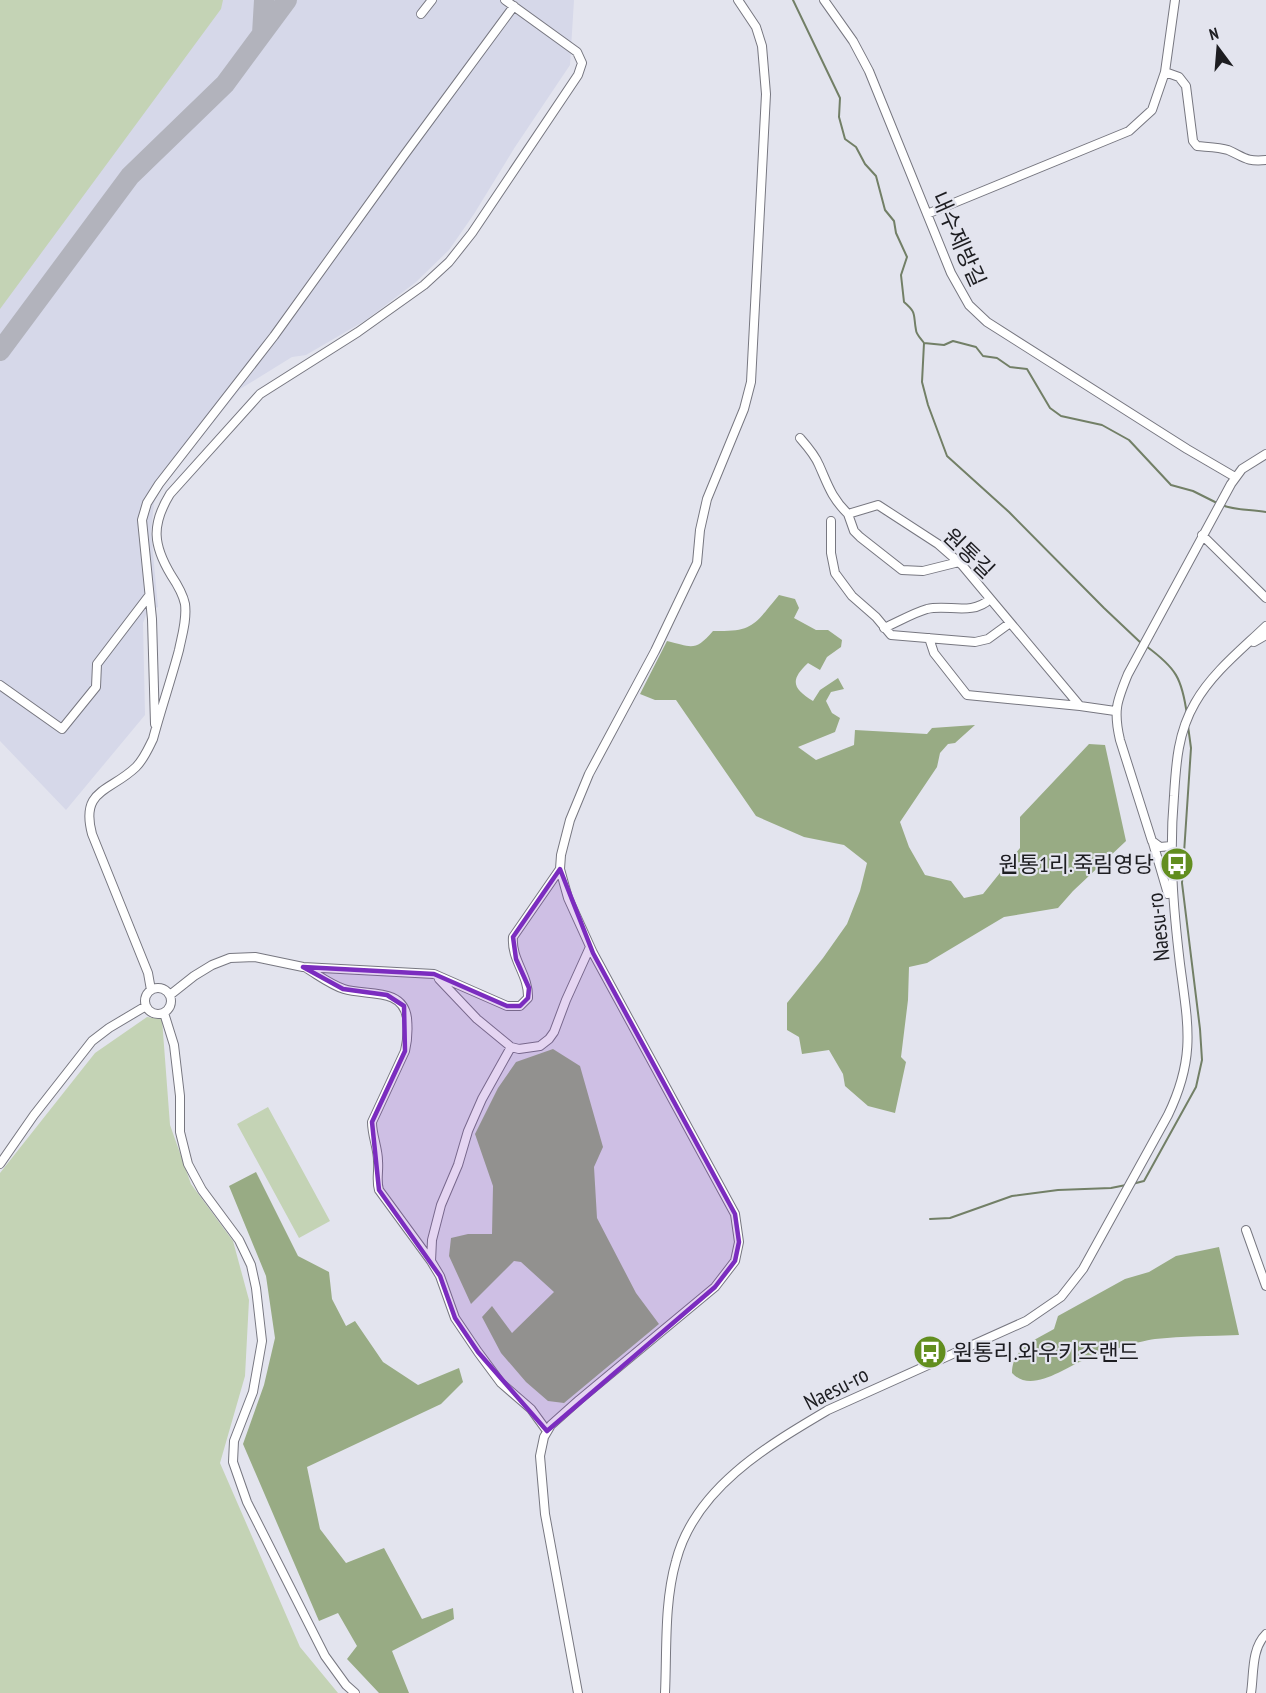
<svg xmlns="http://www.w3.org/2000/svg" width="1266" height="1693" font-family="'PT Sans Narrow','Noto Sans KR',sans-serif">
  <style>
    .built { fill: #d6d8e9 }
    .green { fill: #c4d3b5 }
    .forest { fill: #98ab84 }
    .lines { fill: none; stroke-linecap: round; stroke-linejoin: round }
    .stream { stroke: #727f66; stroke-width: 2 }
    .taxiway { stroke: #b2b3bc; stroke-width: 20 }
    .minor-casing { stroke: #777780; stroke-width: 10 }
    .minor { stroke: #fff; stroke-width: 8 }
    .marked { fill: #7b2cbf; fill-opacity: 0.2; stroke: #7b2cbf; stroke-width: 4.5; stroke-linejoin: round }
    .labels { text-anchor: middle; dominant-baseline: central; stroke-width: 4.5; stroke-linejoin: round; paint-order: stroke }
    .street-label { font-size: 22px; fill: #1d1d21; stroke: #e3e4ee }
    .poi-label { font-size: 22px; fill: #1d1d21; stroke: #e3e4ee; text-anchor: end }
  </style>
  <rect width="100%" height="100%" fill="#e3e4ee"/>
  <!-- built -->
  <path class="built" d="M0,0H574L570,65L515,147L474,214L449,250L416,282L366,320L306,355L292,357L240,389L160,489L154,503L151,532L158,607L147,612L143,623L145,715L66,810L0,741Z"/>
  <!-- green -->
  <path class="green" d="M0,0H223L221,9L0,309Z
    M147,1017L162,1019L170,1125L191,1184L233,1241L249,1300L245,1376L220,1463L300,1647L338,1693H0V1173L95,1053Z
    M268,1107L330,1221L299,1238L237,1124Z"/>
  <!-- forest -->
  <path class="forest" d="M779,595L795,599L799,608L794,618L816,630H828L842,640L841,647L827,657L820,670L808,663C790,680 792,688 813,701L820,690L838,678L844,689L831,692L826,701L832,713L840,718L835,732L798,747L816,760L854,745L855,730L927,734L932,728L975,725L955,743L948,744L940,753L937,767L900,822L909,847L925,875L951,881L964,898L983,894L1020,848V817L1089,744L1105,745L1126,841L1073,891L1058,908L1004,917L927,963L909,967L908,1000L901,1057L906,1062L895,1113L868,1106L845,1086L843,1074L829,1050L802,1054L799,1037L787,1030V1003L823,958L847,924L860,891L867,863L844,845L804,837L756,816L676,700H655L640,694L667,641C692,647 695,652 713,631C754,632 754,625 779,595Z
    M553,1049L580,1066L603,1147L594,1167L597,1218L636,1293L659,1324L564,1403L548,1401L526,1382L501,1353L482,1317L492,1306L512,1333L554,1292L521,1262L514,1261L471,1304L449,1256L451,1238L468,1234H492L493,1186L475,1134L498,1088L516,1062Z
    M256,1172L298,1256L329,1272L332,1299L346,1326L355,1321L383,1362L418,1385L459,1368L463,1382L441,1404L307,1467L320,1529L346,1563L384,1548L422,1619L453,1608L454,1619L392,1651L409,1693H379L347,1659L357,1646L338,1613L319,1621L243,1444L264,1385L275,1338L266,1276L229,1186Z
    M1219,1247L1239,1335C1211,1336 1183,1336 1155,1339C1138,1341 1100,1354 1084,1360C1064,1368 1031,1394 1012,1373C1012,1348 1035,1340 1054,1329L1058,1316L1125,1279L1149,1272L1176,1256Z"/>
  <g class="lines">
    <!-- stream -->
    <path class="stream" d="M793,0L840,98L839,117L845,139L856,147L865,164L876,176L885,210L894,221L896,233L907,257L901,275L904,302C917,313 913,314 916,330C916,334 921,339 924,343L944,345L953,341L976,347L983,356L997,358L1010,367L1027,369L1050,408L1061,416L1102,425L1129,440L1171,485L1193,491L1217,503
      M924,343L922,382L928,405L947,456L1009,512L1104,608L1141,643
      M1222,505C1236,511 1251,509 1266,512
      M1146,646C1176,668 1182,678 1187,715
      M1132,1184L1144,1181L1196,1087L1202,1060L1200,1029L1182,883L1191,748L1188,726
      M930,1219L950,1218L1012,1196L1058,1190L1111,1188L1126,1185"/>
    <!-- taxiway -->
    <path class="taxiway" d="M262,34L264,0
      M0,351L130,176L225,84L287,0"/>
    <!-- minor casing -->
    <g class="minor-casing">
      <path id="minor" d="M824,0L853,41L869,71L951,273L969,305L987,322L1187,449L1235,477
        M1175,0L1165,72L1179,77L1186,86L1193,141L1197,146C1207,147 1219,147 1228,150C1244,157 1246,162 1266,160
        M421,14L432,0
        M927,214L1129,131L1152,110L1165,72
        M800,438C807,446 815,455 819,465C828,485 831,497 848,514L878,505L938,544L962,565L1080,706L1115,711
        M848,514L854,531L860,537L902,570L923,571L959,562
        M831,521V553L835,573L852,596L876,617L891,635L975,642L988,639L1010,623
        M1202,535L1266,598
        M884,628C898,622 913,613 927,609C948,604 972,616 990,599
        M929,638L934,653L967,695L1080,706
        M1254,642L1266,635
        M0,685L62,729L96,687L97,664L148,597
        M155,724L152,619L142,520L147,503L159,484L274,336L405,154L514,6
        M1153,843L1168,894
        M1171,846L1160,847L1152,841L1120,740C1113,710 1117,701 1128,674L1231,484L1242,469L1266,454
        M306,968C318,975 331,985 344,989C366,996 403,987 407,1018C408,1029 408,1039 405,1051L372,1122C372,1136 378,1148 378,1161C379,1172 376,1180 379,1190L431,1261
        M439,979L477,1019L511,1047L519,1049L540,1046L549,1039L554,1032L566,1000L590,947
        M145 1001a13 13 0 1 1 26 0a13 13 0 1 1-26 0Z
        M151,990L148,973L92,834C80,789 110,792 136,767C144,759 148,749 153,739C161,709 171,680 179,650C182,635 187,620 185,604C183,594 177,584 171,575C153,545 151,525 170,494L260,394L358,332L424,285L449,262L472,233L578,75L582,63L577,52L505,0
        M170,995L194,976L212,965L230,958L255,957L303,967L434,974L507,1006H520L528,998C529,975 511,960 513,937L560,869
        M164,1013L174,1045L180,1096V1132L188,1164L202,1190L239,1240L251,1265L256,1288L262,1341L253,1392L234,1441L233,1462L247,1502L325,1656L346,1685L355,1693
        M511,1047L482,1099L468,1131L458,1165L441,1205L432,1240L431,1261L440,1276L455,1318L478,1352L501,1383L531,1409L547,1431
        M0,1164L34,1115L92,1041L109,1028L146,1006
        M1246,1230L1266,1286
        M578,1693L545,1514L540,1456L544,1437L551,1425L579,1400L715,1287L735,1261L739,1242L735,1214L593,953L568,898L560,869L561,855L570,820L589,774L655,651L697,563L700,530L707,499L744,409L751,382L766,94L762,46L756,27L738,0
        M665,1693C667,1650 664,1603 676,1561C695,1488 767,1446 828,1410L1026,1321L1061,1297L1083,1269L1168,1115C1196,1057 1188,1025 1180,964C1173,906 1169,854 1174,796C1176,763 1178,732 1195,703C1212,673 1241,650 1266,626
        M1251,1693C1254,1674 1251,1649 1266,1634"/>
    </g>
    <!-- minor -->
    <use href="#minor" class="minor"/>
  </g>
  <!-- marked area -->
  <path class="marked" d="M560,869L593,953L735,1214L739,1242L735,1261L715,1287L547,1431L478,1352L455,1318L440,1276L379,1190L372,1122L405,1051L404,1006L387,995L343,989L303,967L434,974L507,1006H520L528,998L529,988L516,959L513,937Z"/>
  <!-- icons -->
  <defs>
    <g id="bus-disc" transform="scale(1.725)"><circle r="9.5" fill="#628e1f" stroke="#e3e4ee"/><path d="M-5-6H5V4H4V6H2V4H-2V6H-4V4H-5ZM-3.5-4V0h7V-4ZM-3.5 1.2v1.5H-2V1.2ZM2 1.2v1.5H3.5V1.2Z" fill="#fff"/></g>
  </defs>
  <g fill-rule="evenodd">
    <use href="#bus-disc" x="1177" y="864"/>
    <use href="#bus-disc" x="930" y="1352"/>
  </g>
  <g class="labels">
    <!-- street labels -->
    <g class="street-label">
      <text transform="translate(959 239) rotate(66)">내수제방길</text>
      <text transform="translate(969 553) rotate(44)">원통길</text>
      <text transform="translate(1158 927) rotate(-96)">Naesu-ro</text>
      <text transform="translate(836 1388) rotate(-27)">Naesu-ro</text>
    </g>
    <!-- poi labels -->
    <g class="poi-label">
      <text x="1154" y="864">원통1리.죽림영당</text>
      <text x="953" y="1352" text-anchor="start">원통리.와우키즈랜드</text>
    </g>
  </g>
  <!-- north arrow -->
  <g transform="translate(1218 48) rotate(344)" stroke="#e3e4ee" stroke-width="4.5" paint-order="stroke">
  <path d="M0-4.5L10 22L0 15L-10 22Z" fill="#1d1d21"/>
  <text y="-9" font-size="16" font-weight="bold" text-anchor="middle" fill="#1d1d21">N</text>
  </g>
</svg>
